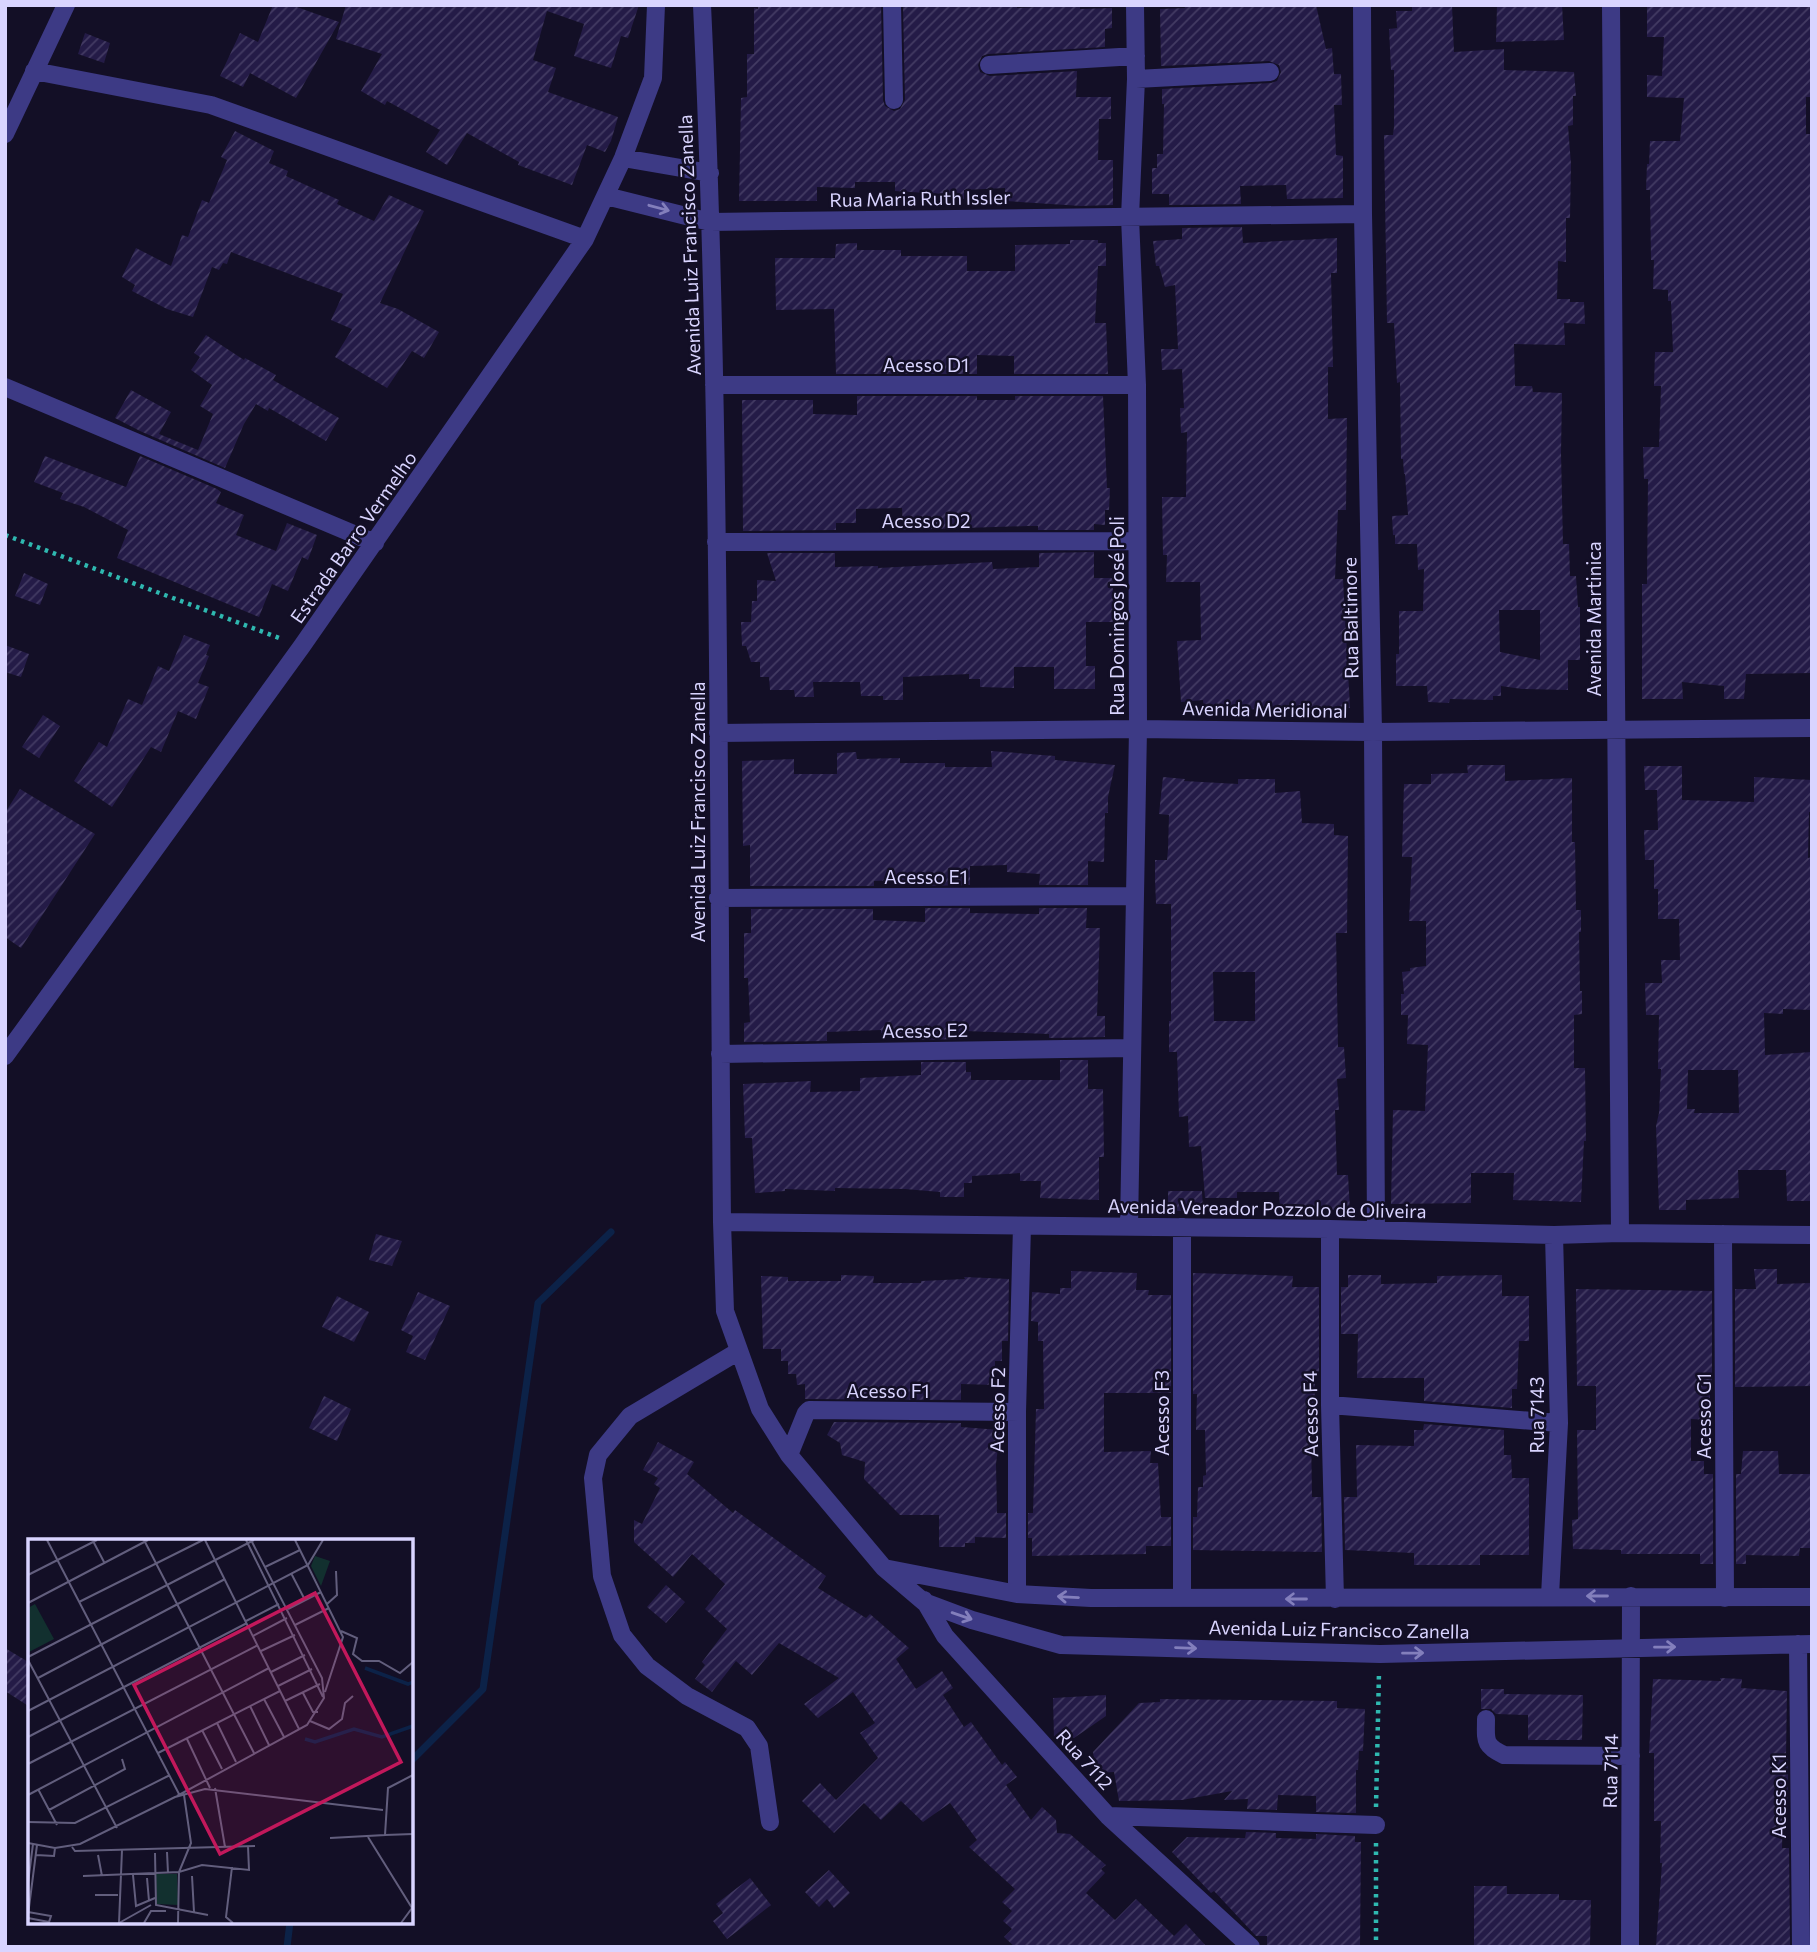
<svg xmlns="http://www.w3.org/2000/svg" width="1817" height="1952" font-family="Commissioner,sans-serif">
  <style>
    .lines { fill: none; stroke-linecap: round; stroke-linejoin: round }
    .stream { stroke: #0c2248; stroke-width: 7 }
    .building { fill: url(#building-hatch); fill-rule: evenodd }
    .path { stroke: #2fb8b0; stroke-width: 4.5; stroke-dasharray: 3.5 5; stroke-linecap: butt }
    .minor { stroke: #3d3a85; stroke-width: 18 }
    .oneway { stroke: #837fbc }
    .labels { text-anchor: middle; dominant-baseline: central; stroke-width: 5; stroke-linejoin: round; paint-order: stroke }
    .street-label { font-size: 19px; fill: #d9d4ff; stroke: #130f26 }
    .inset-river { fill: none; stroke: #0c2248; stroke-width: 3.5 }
    .inset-road { fill: none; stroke: #625e7d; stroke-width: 2 }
    .view { fill: #c2185b; fill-opacity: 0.15; stroke: #c2185b; stroke-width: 3.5 }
    .inset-edge { fill: none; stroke: #d9d4ff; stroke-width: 3.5 }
  </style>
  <defs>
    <pattern id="building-hatch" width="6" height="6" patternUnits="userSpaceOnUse" patternTransform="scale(1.75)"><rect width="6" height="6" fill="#241b47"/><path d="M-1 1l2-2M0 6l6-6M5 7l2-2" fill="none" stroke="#433b63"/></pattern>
  </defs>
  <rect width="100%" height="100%" fill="#130f26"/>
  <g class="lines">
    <!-- stream -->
    <path class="stream" d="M411,1761L483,1689L538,1303L611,1232
      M287,1947L290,1922"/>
  </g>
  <!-- building -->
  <path class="building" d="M273,5H291L339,22L296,98L250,73L243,87L220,76L240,33L258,42Z
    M346,5H639L628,38L621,36L611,68L574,56L584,24L547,11L533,60L556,68L548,92L618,117L611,141L605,152L587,145L572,185L518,165L519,162L467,133L447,165L426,152L440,130L387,101L385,105L361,91L382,54L336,39Z
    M758,5H881L883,100L885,106L894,111L900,109L905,100L903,5H1017V8L1080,5V9L1112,8V28L1105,29V47L988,54L982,56L978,65L980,72L990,76L1077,71L1076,97H1111V119H1099L1098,160H1113V205L1081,206L1005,201V188L964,190V199H943V194L895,191V182H855V188L817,187V201H739L741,98L747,97V54H754V8L758,9Z
    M1184,5H1316L1326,49L1332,48L1334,74H1341L1342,105H1334L1336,155L1343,156V198L1287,199L1286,185L1240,186L1241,204L1169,205V194H1152V168H1157V154H1163L1164,104H1162V89L1271,83L1277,81L1281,72L1279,65L1269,61L1161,66L1160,9L1185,8Z
    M1412,5H1452L1454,52L1504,49V70L1574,72L1576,96H1573V125L1568,126L1571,164L1570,218H1566V262L1558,261L1557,299H1570V302H1584L1585,324L1564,323L1565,345L1514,344L1515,386H1532L1533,392L1562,393L1561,453L1563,544H1569L1570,576H1576L1578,607H1580V660H1568V690L1522,689L1501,686V696H1493V700L1450,699L1449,703L1428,702L1427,686H1396V654H1399V611H1423L1424,569L1418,570L1417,544H1395V535H1393L1392,516L1408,515L1405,474H1404L1403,459H1401L1400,382L1397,383L1394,323H1387L1384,135H1393L1394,127V70H1391L1389,29L1397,28L1396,11H1412ZM1499,610H1540V660L1500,652Z
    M1497,5H1562L1564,40L1496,42Z
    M1647,5H1812V97H1806V134H1811L1812,144V197H1810L1812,260V673L1746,674L1744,699H1724V686L1682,682L1683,699H1642V584H1647L1648,479H1644L1643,447H1659L1661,386H1654L1655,352H1673L1671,301H1668V290L1653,289L1654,260H1651L1650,190H1646L1647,164H1649L1650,141H1680L1684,98L1647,97V75L1662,76L1664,37H1647Z
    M85,33L110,43L104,63L78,54Z
    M235,131L274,151L269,163L288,171L286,176L339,200L337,204L374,221L389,195L424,211L380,303L398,309L439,332L424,358L412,351L387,388L335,357L352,329L331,320L343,294L231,252L227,264L223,263L219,270L212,267L193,317L167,309L132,291L135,285L122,277L136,248L171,266L182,235L188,237L202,200L209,203L227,160L221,157Z
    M1242,227L1243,243L1337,238V273H1331L1333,367H1328V419L1347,418L1346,510H1338L1335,579H1343L1350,708L1204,710L1203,700L1181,702L1177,641L1201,640L1200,582H1166L1167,555H1163L1162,497H1186L1187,432L1181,433L1180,408H1184L1182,369L1162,370L1161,349H1178L1175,285L1165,287L1159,266H1156L1153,241L1182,239V228Z
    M1070,240H1098V243H1106V266H1098L1095,323H1106L1108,374H1014V356L977,355V374H836L834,309L776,310L775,258H835L836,244L857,243V250H901V256H967V271H1015V245L1070,244Z
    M206,335L244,360L245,358L276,375L273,380L339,418L326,441L269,408L268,411L256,404L244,424L225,468L140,431L115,418L131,390L171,412L159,434L198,450L213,414L200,406L212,385L191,370L200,357L194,353Z
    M857,396H977V400H1015V396H1103L1107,488H1110L1109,510H1105V525L1094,524V530H1038V526H1028L903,530L902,508L856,509V523H836V530L743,531L742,400H813V414L857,415Z
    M45,456L126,487L140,456L217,489L221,492L216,503L244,515L236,535L276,551L287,523L317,535L308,560L302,557L288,591L272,584L259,617L117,558L128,530L84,507L60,499L63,493L34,482Z
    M1094,552V578H1113V622H1086V666H1095V689H1054V667H1014V688L980,687V679H969V674L903,677V700H883V696H861L860,682H813L814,697H795L794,690H770L769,677H760V662H751L746,646H742L741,622H751L752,601H757V580L776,581L767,553H835V567L878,566V568L992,562L993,569L1039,567V553Z
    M24,573L48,584L40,605L15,596Z
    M184,635L210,645L206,655L209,656L198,683L209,687L196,719L178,711L161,752L151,747L112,807L74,781L99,742L107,747L128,699L142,705L158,666L169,671Z
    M5,645L29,654L21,677L5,672Z
    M43,715L60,726L39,758L22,747Z
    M991,751L1055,756V760L1115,765L1108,797V813H1105L1104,862L1088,861V885H1039L1040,874L1007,872V865L970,866V885L925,886V879L874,881V886H750V845L743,846L742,761L794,759V774H837V753L856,752L857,759L900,758V763H945V767H992Z
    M1467,765H1505V781L1572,778V842H1575L1576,910H1581V932H1579L1580,991H1582V1014L1574,1015V1068H1585L1586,1141H1584L1581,1202L1513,1200L1514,1173H1471V1203L1391,1204L1393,1110L1425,1111L1428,1045L1407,1044L1408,1015H1401V994H1404L1402,972L1410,971V968L1426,966V921H1409L1412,857H1402L1404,784H1431V774L1468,773Z
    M1644,766H1682V800L1754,802V777L1812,780V812H1809L1808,858L1812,857V1010L1783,1009V1014L1764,1013L1765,1055L1812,1052V1201H1787L1786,1170H1738L1739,1198L1686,1200V1210H1659L1656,1126L1659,1113L1661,1069H1658L1659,1015H1646L1645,983H1662L1661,960H1680L1679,919H1658V889H1654V860H1645L1644,830H1658L1657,790H1645ZM1688,1070H1738L1739,1113H1694L1695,1109H1687Z
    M1163,777L1185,779L1184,781L1238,784V779H1275V793L1300,791L1302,823L1334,824V835L1348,836L1347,933H1336L1338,1047H1344L1346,1078L1337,1079L1339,1110H1335L1337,1175H1348L1350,1210H1280L1279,1192H1237V1198H1205L1201,1146L1189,1147L1188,1116L1179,1117L1177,1052H1169V1021H1171V904H1156L1155,879V860H1167L1168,849L1169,815L1159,814ZM1213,972H1255V1021H1214Z
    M20,789L95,834L21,948L5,937V813Z
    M925,908H970V913L1039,914V908H1087L1086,928H1100L1097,1016H1105V1037L1049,1038V1034L965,1031V1039L903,1040V1033H881V1030L827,1032V1041L744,1042V1023L750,1022L748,978H744V933H751V909H873V920L925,922Z
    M1060,1060H1088V1089H1103L1104,1157H1099V1200L1040,1198L1041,1181H1020V1173L972,1176V1183H964V1197H940V1192L905,1189L835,1188V1191L785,1189V1191L755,1193L752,1138H745L743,1084L811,1081L810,1092L860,1091V1078L921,1075V1062H966V1072H971V1080H1060Z
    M1168,1191H1202L1203,1211H1168Z
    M376,1234L402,1241L392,1266L369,1260Z
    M1754,1269H1777V1284L1812,1283V1386L1735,1387V1289H1756Z
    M1071,1271L1137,1273L1136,1290H1149L1148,1295H1171V1393H1104V1452L1151,1451L1150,1463H1158L1161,1517H1171V1546H1146V1554L1032,1556V1538H1028V1513H1033L1036,1409H1044L1043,1341H1038V1322L1031,1321L1032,1292L1060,1294V1288H1071Z
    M1193,1273L1293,1276L1292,1287H1319V1377H1315L1314,1431H1311L1312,1497H1321L1322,1552L1193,1550V1517H1197L1198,1487H1203V1476L1206,1475L1205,1430H1196L1197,1394H1193Z
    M841,1275L874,1276L873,1283H921V1281L965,1279L964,1277L1009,1279L1008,1341H1002V1361H995V1385L961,1384V1400L805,1399V1384L797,1385L796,1374H788V1361H781V1349H763L761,1276L788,1277V1281H841Z
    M1348,1275H1381V1284L1437,1283V1276L1502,1275V1296H1529V1341H1519L1517,1389H1512V1408L1424,1401V1378H1357L1358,1334H1341V1287H1348Z
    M1576,1289L1712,1291V1387H1710V1420L1691,1419V1461H1704V1474H1713V1564H1700V1554H1621V1550L1573,1549L1572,1520L1578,1519L1577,1430H1596V1386H1577Z
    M418,1292L450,1306L425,1360L406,1352L413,1336L401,1330Z
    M337,1296L369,1312L354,1342L322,1327Z
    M324,1396L351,1409L337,1441L309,1428Z
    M834,1422L961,1423V1427L1000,1430L996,1464L997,1513H1006V1538L975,1537V1543H965V1547H939V1515H900L864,1479L865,1462L842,1455L840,1443L827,1435Z
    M1424,1424L1504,1430V1455H1511L1512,1478H1529V1555H1480V1565H1414V1553L1345,1550L1344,1497H1357L1356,1445L1414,1446V1430H1423Z
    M658,1442L694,1462L687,1474L733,1513L735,1510L826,1576L818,1588L866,1618L870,1614L909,1648L896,1659L916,1689L942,1671L953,1688L943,1695L964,1727L971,1722L1002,1765L1005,1762L1017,1777L1006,1785L1031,1820L1042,1807L1056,1820L1057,1833L1070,1834L1106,1865L1101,1869L1105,1873L1086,1893L1115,1920L1136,1899L1174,1936L1186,1924L1207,1947H1015L1004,1937L1012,1929L1003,1921L1012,1911L1002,1902L1015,1889L969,1847L977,1840L950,1803L923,1822L901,1801L881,1820L864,1803L834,1833L802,1801L820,1783L836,1800L878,1758L860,1733L875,1723L853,1692L818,1718L804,1704L839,1678L779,1643L752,1675L736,1661L712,1692L695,1679L705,1665L702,1662L727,1629L705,1609L725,1584L692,1554L673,1577L634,1542V1520L642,1524L660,1488L654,1484L658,1478L643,1470Z
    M1743,1451H1778L1779,1474H1812V1548H1800L1799,1556L1746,1555V1564H1736V1474H1741Z
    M666,1585L685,1602L666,1623L647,1607Z
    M5,1648L30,1663V1707L5,1691Z
    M1720,1678L1742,1679L1741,1688L1787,1691L1786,1756H1788V1811H1783L1782,1848H1789L1790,1947L1656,1946L1662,1863H1660L1661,1821H1654V1753H1649L1653,1679L1721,1681Z
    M1481,1689H1504V1694L1583,1695L1582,1740H1528V1715L1496,1714L1491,1709H1481Z
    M1106,1695V1716L1074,1738L1054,1739L1053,1698Z
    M1160,1699L1337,1701V1708L1365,1709L1363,1751H1359L1358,1770H1356V1813L1316,1812V1796L1278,1795L1277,1810L1247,1809L1248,1799L1224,1800L1232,1791L1182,1800L1119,1801L1114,1772L1096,1773L1093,1752L1139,1703L1160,1702Z
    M1246,1832L1276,1833V1838L1316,1839V1834L1355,1836V1842H1361L1360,1947H1267V1936H1256L1214,1891L1211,1893L1172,1852L1187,1837L1245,1838Z
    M829,1870L850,1893L834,1908L827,1899L819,1907L805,1892Z
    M750,1878L771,1905L727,1939L713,1921L723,1913L716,1904Z
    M1474,1886H1507V1894H1559V1900H1591L1590,1945H1474Z"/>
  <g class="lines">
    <!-- path -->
    <path class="path" d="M5,535L282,639
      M1376,1807L1379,1672
      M1376,1843V1947"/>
    <!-- minor -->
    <path class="minor" d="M702,5C721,410 718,816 722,1222L725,1311L760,1409L789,1455L884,1568L924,1602L972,1620L1061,1645L1380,1654L1812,1644
      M892,5L894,100
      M1362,5L1363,214L1373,732L1376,1230
      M1611,5L1620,1233
      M989,65L1136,56
      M34,71L211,105L585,239
      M1136,79L1270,72
      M5,134L66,5
      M623,158L710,173
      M606,196L710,222L1363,214
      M714,385H1137
      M5,387L375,543
      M716,542L1136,541
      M718,733L1138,729L1373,732L1812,728
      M718,898L1134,896
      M720,1054L1131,1048
      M5,1056L302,646L585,239L623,158L653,78L656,5
      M722,1222L1330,1229L1554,1235L1620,1233L1812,1235
      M1129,1227L1138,729L1137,385L1130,217L1136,79L1135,5
      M1330,1229V1405L1335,1599
      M1723,1234L1725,1598
      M739,1351L630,1416L598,1455L593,1478L602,1576L622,1635L647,1666L687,1696L747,1728L759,1746L770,1822
      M1330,1405L1559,1423
      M789,1455L806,1413L809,1410L1017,1412
      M884,1568L1017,1594L1091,1598L1812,1597
      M1017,1594V1412L1022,1226
      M1550,1596L1559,1423L1554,1235
      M1182,1598V1227
      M924,1600L945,1636L1108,1816L1251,1947
      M1798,1644L1801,1947
      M1486,1719C1486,1740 1483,1745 1504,1755L1631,1756
      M1108,1816L1376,1825
      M1630,1947L1631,1596"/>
  </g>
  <!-- one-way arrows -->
  <defs><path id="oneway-shaft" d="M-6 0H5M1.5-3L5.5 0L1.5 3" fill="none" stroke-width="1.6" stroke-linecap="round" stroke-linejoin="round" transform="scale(1.75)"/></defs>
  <g class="oneway">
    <use href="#oneway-shaft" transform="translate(659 208) rotate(15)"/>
    <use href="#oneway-shaft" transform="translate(1597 1596) rotate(180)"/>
    <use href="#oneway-shaft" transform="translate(1068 1597) rotate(-177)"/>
    <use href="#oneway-shaft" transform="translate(1296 1599) rotate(-180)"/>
    <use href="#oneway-shaft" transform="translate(962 1616) rotate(19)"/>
    <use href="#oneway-shaft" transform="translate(1665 1647) rotate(-1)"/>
    <use href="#oneway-shaft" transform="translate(1186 1648) rotate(2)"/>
    <use href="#oneway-shaft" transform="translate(1413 1653) rotate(-1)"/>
  </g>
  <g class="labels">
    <!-- street labels -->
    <g class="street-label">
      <text transform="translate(920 198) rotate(-1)">Rua Maria Ruth Issler</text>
      <text transform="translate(689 245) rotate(-92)">Avenida Luiz Francisco Zanella</text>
      <text x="926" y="364">Acesso D1</text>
      <text x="926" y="520">Acesso D2</text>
      <text transform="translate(353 537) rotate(-55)">Estrada Barro Vermelho</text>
      <text transform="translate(1116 616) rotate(-90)">Rua Domingos José Poli</text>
      <text transform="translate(1350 618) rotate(-91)">Rua Baltimore</text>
      <text transform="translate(1593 619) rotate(-90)">Avenida Martinica</text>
      <text transform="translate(1265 709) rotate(1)">Avenida Meridional</text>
      <text transform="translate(697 812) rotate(-90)">Avenida Luiz Francisco Zanella</text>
      <text x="926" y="876">Acesso E1</text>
      <text transform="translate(925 1030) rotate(-1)">Acesso E2</text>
      <text transform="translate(1267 1208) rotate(1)">Avenida Vereador Pozzolo de Oliveira</text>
      <text x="888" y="1390">Acesso F1</text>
      <text transform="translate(997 1410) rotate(-89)">Acesso F2</text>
      <text transform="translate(1161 1413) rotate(-90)">Acesso F3</text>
      <text transform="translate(1310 1414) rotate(-91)">Acesso F4</text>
      <text transform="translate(1536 1415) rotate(-90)">Rua 7143</text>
      <text transform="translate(1703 1416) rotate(-90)">Acesso G1</text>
      <text transform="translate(1339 1629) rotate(1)">Avenida Luiz Francisco Zanella</text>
      <text transform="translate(1085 1759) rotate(48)">Rua 7112</text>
      <text transform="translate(1610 1771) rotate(-89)">Rua 7114</text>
      <text transform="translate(1778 1796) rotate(-90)">Acesso K1</text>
    </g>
  </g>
  <!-- overview -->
  <g transform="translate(28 1539)">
    <rect width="385" height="385" fill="#130f26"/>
    <path d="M287,17L302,22L293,47L283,27ZM7,65L26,100L1,113L0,69ZM128,335H149L150,366L129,365Z" fill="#12302f"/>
    <path class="inset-river" d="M337,129L380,145L385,143M277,200L287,203L326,190L354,198L385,187"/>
    <path class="inset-road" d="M19,1L151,255M116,1L226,214M177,1L271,190M218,1L295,158M267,1L315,98L297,153M65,2L76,23M237,28L272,11M263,34L277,61M0,36L69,1M51,63L175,1M0,64L120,1M299,65L309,56L308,32M260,70L293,53M218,82L251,65M267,86L301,69M313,92L329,99L325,115L334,122H351L372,134L385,123M225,97L259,79M233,112L267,96M0,118L226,1M0,121L89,289M243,133L277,116M10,139L197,40M250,147L284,130M275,154L285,173H290M236,160L256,198M257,162L292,145M222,167L241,206M0,172L280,26L295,1M282,182L301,190L314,180L317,164L325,157M189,184L208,223M174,191L194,230M0,198L219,84M159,200L182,249M130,214L252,152M0,225L230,106M187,249L197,308M10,250L29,286M0,256L241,129M149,257L279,186L296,159L294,139L223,1M21,271L97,230L94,220M0,283L47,284L142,236M357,296L385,295M340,298L384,369L373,384M302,299L357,296L360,249L385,236M0,304L27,309L52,305L147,258L177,250L355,271M44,308L47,312L227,307M139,313L140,334M127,314L128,366L180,376M8,316L26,317L27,309M70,316L74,337M204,328L198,378L205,384M105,336L108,367L127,359M55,337L151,333L174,326L221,331L220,307M164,337L166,373M119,339L121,362M0,344L5,305M67,356H90M0,376L9,306M0,379L21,383L23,377L0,373M91,384L94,311M91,384L123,366M116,384L123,372H138M150,384L151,333L163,304L156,256"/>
    <path class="view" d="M287,54L373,223L192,315L106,146Z"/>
    <rect width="385" height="385" class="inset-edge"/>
  </g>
  <!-- border -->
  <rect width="1817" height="1952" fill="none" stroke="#d9d4ff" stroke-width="14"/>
</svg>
